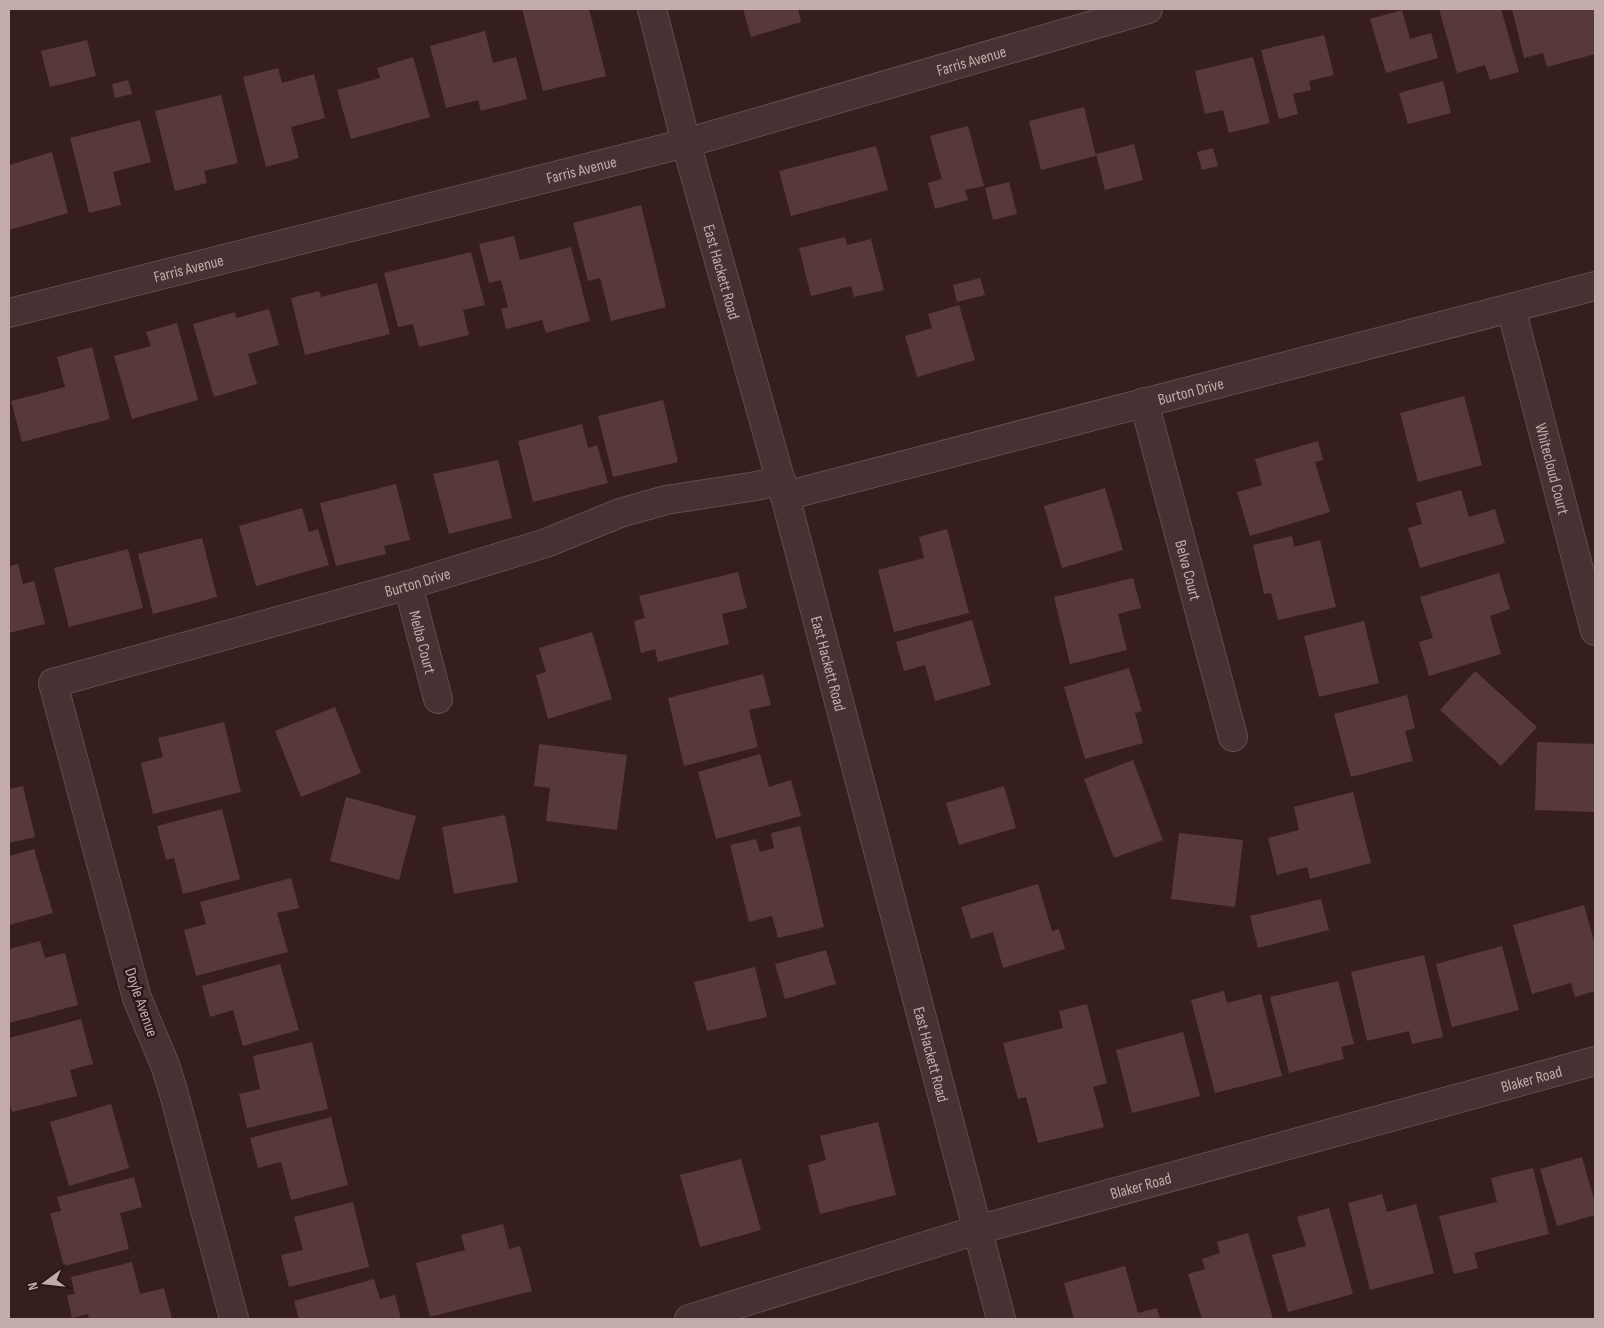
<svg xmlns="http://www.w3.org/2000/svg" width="1604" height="1328" font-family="'Sofia Sans Condensed',sans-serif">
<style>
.building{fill:#57393b}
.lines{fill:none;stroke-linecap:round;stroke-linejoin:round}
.minor-casing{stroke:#624c4d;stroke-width:30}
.minor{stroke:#473132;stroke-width:28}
.labels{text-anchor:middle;stroke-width:5;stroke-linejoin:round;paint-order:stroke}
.street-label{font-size:16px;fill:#c4abab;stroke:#2b1718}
</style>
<rect width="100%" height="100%" fill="#361e1f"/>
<g class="building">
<path d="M522,9h67l17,67 -63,15z"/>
<path d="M743,9h55l3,13 -50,15z"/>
<path d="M1439,9h62l18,63 -29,8 -5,-15 -28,8z"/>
<path d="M1512,9h83v45l-48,13 -4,-14 -19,5z"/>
<path d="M1402,10l8,29 21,-6 7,25 -52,15 -16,-54z"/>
<path d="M485,31l8,32 23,-6 11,42 -46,12 -3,-11 -32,8 -16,-62z"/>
<path d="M1324,35l10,40 -25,6 2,9 -18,4 5,20 -19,5 -18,-69z"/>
<path d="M87,40l9,36 -46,11 -9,-36z"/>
<path d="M413,57l17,60 -79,22 -14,-49 43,-12 -3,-10z"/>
<path d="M1253,57l17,66 -41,10 -6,-23 -18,4 -10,-43z"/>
<path d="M278,68l4,15 32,-9 11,44 -34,9 8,31 -33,9 -23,-90z"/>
<path d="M128,80l4,14 -17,4 -3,-14z"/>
<path d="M1443,81l8,32 -43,11 -9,-31z"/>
<path d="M221,95l17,68 -34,8 3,12 -32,8 -20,-80z"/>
<path d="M1084,107l12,49 -55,14 -12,-49z"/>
<path d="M140,120l11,42 -38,10 8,33 -32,8 -19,-75z"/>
<path d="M968,126l16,60 -19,4 3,10 -33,9 -7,-26 14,-4 -12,-43z"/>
<path d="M1134,144l9,36 -38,10 -9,-36z"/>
<path d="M876,146l12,44 -97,26 -12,-45z"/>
<path d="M1213,148l5,18 -16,4 -5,-18z"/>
<path d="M52,152l16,61 -59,17v-65z"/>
<path d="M1009,182l8,32 -24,6 -8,-32z"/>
<path d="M641,205l25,102 -55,14 -11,-43 -12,3 -15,-58z"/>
<path d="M514,236l6,24 51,-13 19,74 -44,12 -4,-13 -36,9 -5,-20 7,-2 -7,-27 -12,3 -10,-39z"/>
<path d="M845,237l2,8 24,-6 13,51 -30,7 -3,-11 -40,10 -12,-48z"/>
<path d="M471,252l14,53 -22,5 6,25 -50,12 -6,-23 -15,3 -14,-54z"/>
<path d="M980,278l5,17 -28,7 -4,-17z"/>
<path d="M377,283l13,51 -85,21 -14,-57 28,-7 2,6z"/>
<path d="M959,305l16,55 -58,17 -12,-41 27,-8 -4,-14z"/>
<path d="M269,309l10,36 -31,9 9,30 -43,13 -21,-73 42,-12 1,6z"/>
<path d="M177,323l21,77 -66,19 -18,-63 37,-10 -5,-14z"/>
<path d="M92,347l18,72 -88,23 -11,-41 54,-14 -8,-30z"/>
<path d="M1464,396l18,69 -64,17 -18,-69z"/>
<path d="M663,400l15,62 -65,15 -15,-61z"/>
<path d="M582,424l6,24 9,-3 11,38 -75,19 -15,-61z"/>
<path d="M1318,441l5,19 -8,2 15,50 -80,24 -13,-44 25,-7 -7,-26z"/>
<path d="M498,460l14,58 -63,16 -16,-60z"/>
<path d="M396,484l14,56 -26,6 2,8 -50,12 -16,-63z"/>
<path d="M1105,488l18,62 -61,18 -18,-62z"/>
<path d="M1461,490l8,27 26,-8 10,34 -85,25 -12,-40 14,-4 -6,-21z"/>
<path d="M302,508l7,24 9,-3 11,36 -73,21 -17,-60z"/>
<path d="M947,529l22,84 -75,19 -16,-62 46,-12 -5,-21z"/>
<path d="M1292,536l2,11 26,-7 16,67 -58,13 -7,-27 -7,1 -11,-49z"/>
<path d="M202,538l15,59 -64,17 -15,-60z"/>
<path d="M128,549l15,59 -74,19 -15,-59z"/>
<path d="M18,564l5,20 11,-3 11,43 -36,9v-67z"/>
<path d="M738,572l9,36 -25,6 7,30 -71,18 -3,-13 -14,4 -7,-32 11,-3 -6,-22z"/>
<path d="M1499,573l11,36 -20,7 11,38 -72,22 -10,-34 14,-4 -13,-41z"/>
<path d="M1133,578l8,30 -23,6 9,36 -57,14 -16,-67z"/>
<path d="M972,620l19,65 -56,16 -10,-36 -21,6 -8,-29z"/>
<path d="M1364,621l15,62 -60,14 -15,-61z"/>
<path d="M592,632l20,67 -64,20 -12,-44 10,-3 -7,-24z"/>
<path d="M1129,668l13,43 -7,2 8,30 -58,16 -21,-72z"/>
<path d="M1475,671l62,56 -36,39 -61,-56z"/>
<path d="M763,674l8,31 -22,5 9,37 -74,19 -16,-68z"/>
<path d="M1407,695l8,33 -10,3 8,30 -62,16 -17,-63z"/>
<path d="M335,707l26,66 -60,24 -26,-66z"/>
<path d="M224,722l17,70 -88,22 -12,-51 22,-6 -5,-19z"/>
<path d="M1537,742l58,2v68l-60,-2z"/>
<path d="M539,744l88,11 -10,75 -71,-9 4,-33 -16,-2z"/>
<path d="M760,754l9,33 22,-7 10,36 -85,23 -18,-67z"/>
<path d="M1133,760l30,80 -49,18 -30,-79z"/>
<path d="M23,786l12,51 -26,6v-54z"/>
<path d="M1004,786l12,42 -57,17 -13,-42z"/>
<path d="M1353,792l18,71 -61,16 -3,-12 -30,8 -9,-37 31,-8 -5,-23z"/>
<path d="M346,797l70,19 -17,64 -69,-19z"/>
<path d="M222,809l18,70 -57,15 -9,-36 -8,2 -9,-34z"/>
<path d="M505,815l13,67 -64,12 -12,-67z"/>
<path d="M800,826l24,101 -46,11 -6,-22 -23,6 -19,-77 26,-6 4,13 14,-4 -3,-15z"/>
<path d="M1179,833l64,7 -8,67 -64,-8z"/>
<path d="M34,849l19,64 -44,12v-69z"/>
<path d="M291,878l8,30 -22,5 11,39 -92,24 -12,-46 22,-6 -6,-22z"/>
<path d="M1038,884l14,47 7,-2 6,20 -62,19 -10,-36 -22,7 -10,-32z"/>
<path d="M1321,899l8,31 -71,18 -8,-32z"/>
<path d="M1584,905l11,40v46l-20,6 -4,-14 -39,11 -19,-69z"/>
<path d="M40,941l5,17 20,-5 13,52 -69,18v-74z"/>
<path d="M1502,946l17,64 -67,17 -16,-63z"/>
<path d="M826,950l10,34 -51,15 -10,-35z"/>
<path d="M1424,955l19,82 -31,7 -3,-13 -42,10 -16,-69z"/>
<path d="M280,964l19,66 -56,16 -10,-36 -23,7 -8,-31z"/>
<path d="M755,967l12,50 -60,14 -13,-49z"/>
<path d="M1338,981l16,63 -13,3 3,12 -55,14 -19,-76z"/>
<path d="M1224,991l3,12 34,-9 21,82 -67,17 -24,-93z"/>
<path d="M1087,1004l20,79 -14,4 11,40 -66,16 -12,-46 -8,2 -15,-56 60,-15 -4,-17z"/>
<path d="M81,1019l12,45 -23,6 7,26 -65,16 -3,-10v-64z"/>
<path d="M1183,1032l17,64 -68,17 -16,-63z"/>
<path d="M312,1042l16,67 -81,19 -8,-34 21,-5 -7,-33z"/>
<path d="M111,1104l18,64 -60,18 -19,-64z"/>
<path d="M331,1117l17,68 -57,15 -10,-38 -23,6 -8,-30z"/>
<path d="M878,1122l18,73 -76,19 -12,-49 18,-5 -6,-24z"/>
<path d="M1582,1157l13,46v12l-38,11 -17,-57z"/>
<path d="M741,1159l20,71 -61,17 -20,-72z"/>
<path d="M1533,1168l16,66 -75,19 4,15 -24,6 -15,-58 58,-14 -6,-24z"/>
<path d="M134,1177l8,30 -22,6 9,36 -65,17 -14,-53 11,-2 -4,-14z"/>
<path d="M1382,1194l5,18 29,-8 18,69 -64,17 -22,-87z"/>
<path d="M353,1202l16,65 -80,20 -8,-32 22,-5 -9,-33z"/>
<path d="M1329,1208l24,86 -65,18 -16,-57 34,-9 -9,-29z"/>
<path d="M503,1224l6,25 11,-3 12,45 -102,26 -14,-54 49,-13 -4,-15z"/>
<path d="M1248,1233l25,86h-71l-14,-45 17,-5 -3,-10 18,-6 -3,-11z"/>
<path d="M132,1262l8,32 24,-6 8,31h-83l-1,-5 -16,4 -5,-23 8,-1 -4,-17z"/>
<path d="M1125,1266l13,47 19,-5 3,11h-86l-10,-36z"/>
<path d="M374,1279l6,20 15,-4 6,24h-102l-5,-18z"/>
</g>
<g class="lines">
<defs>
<g id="minor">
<path id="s1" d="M652,9l34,134 99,353 216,823"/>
<path id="s2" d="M1511,308l84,323"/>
<path id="s3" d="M9,313l677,-170 462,-134"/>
<path id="s4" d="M1144,402l89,335"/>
<path id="s5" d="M785,496l810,-210"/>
<path id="s6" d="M408,585l30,114"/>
<path id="s7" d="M234,1319l-60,-225 -9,-29 -28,-67 -84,-315 355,-98 138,-42 74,-30 46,-13 90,-14 25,-6"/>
<path id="s8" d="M689,1319l288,-89 618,-169"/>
</g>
</defs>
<use href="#minor" class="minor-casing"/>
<use href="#minor" class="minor"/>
</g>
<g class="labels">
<g class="street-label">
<text dy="6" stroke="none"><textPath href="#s3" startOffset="995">Farris Avenue</textPath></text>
<text dy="6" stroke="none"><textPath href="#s3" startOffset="590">Farris Avenue</textPath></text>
<text dy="6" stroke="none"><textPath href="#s3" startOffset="185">Farris Avenue</textPath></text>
<text dy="6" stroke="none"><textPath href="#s1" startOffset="272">East Hackett Road</textPath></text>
<text dy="6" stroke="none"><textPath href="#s5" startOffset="419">Burton Drive</textPath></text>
<text dy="6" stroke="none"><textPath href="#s2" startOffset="166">Whitecloud Court</textPath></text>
<text dy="6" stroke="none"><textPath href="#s4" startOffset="174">Belva Court</textPath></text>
<text dy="6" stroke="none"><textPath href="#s7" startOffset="1040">Burton Drive</textPath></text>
<text dy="6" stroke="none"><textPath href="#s6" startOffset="59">Melba Court</textPath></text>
<text dy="6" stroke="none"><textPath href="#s1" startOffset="678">East Hackett Road</textPath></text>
<text transform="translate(142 1002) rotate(71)" y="6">Doyle Avenue</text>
<text dy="6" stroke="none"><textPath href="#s1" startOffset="1082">East Hackett Road</textPath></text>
<text dy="6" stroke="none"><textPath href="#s8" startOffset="876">Blaker Road</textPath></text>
<text dy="6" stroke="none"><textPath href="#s8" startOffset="471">Blaker Road</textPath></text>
</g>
</g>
<rect width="1604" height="1328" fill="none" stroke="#c4abab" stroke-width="20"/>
<g transform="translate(45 1283) rotate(255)" stroke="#2b1718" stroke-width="4" paint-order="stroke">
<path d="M0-4L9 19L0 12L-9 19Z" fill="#c4abab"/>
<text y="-8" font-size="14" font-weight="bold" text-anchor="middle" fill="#c4abab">N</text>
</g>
</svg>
